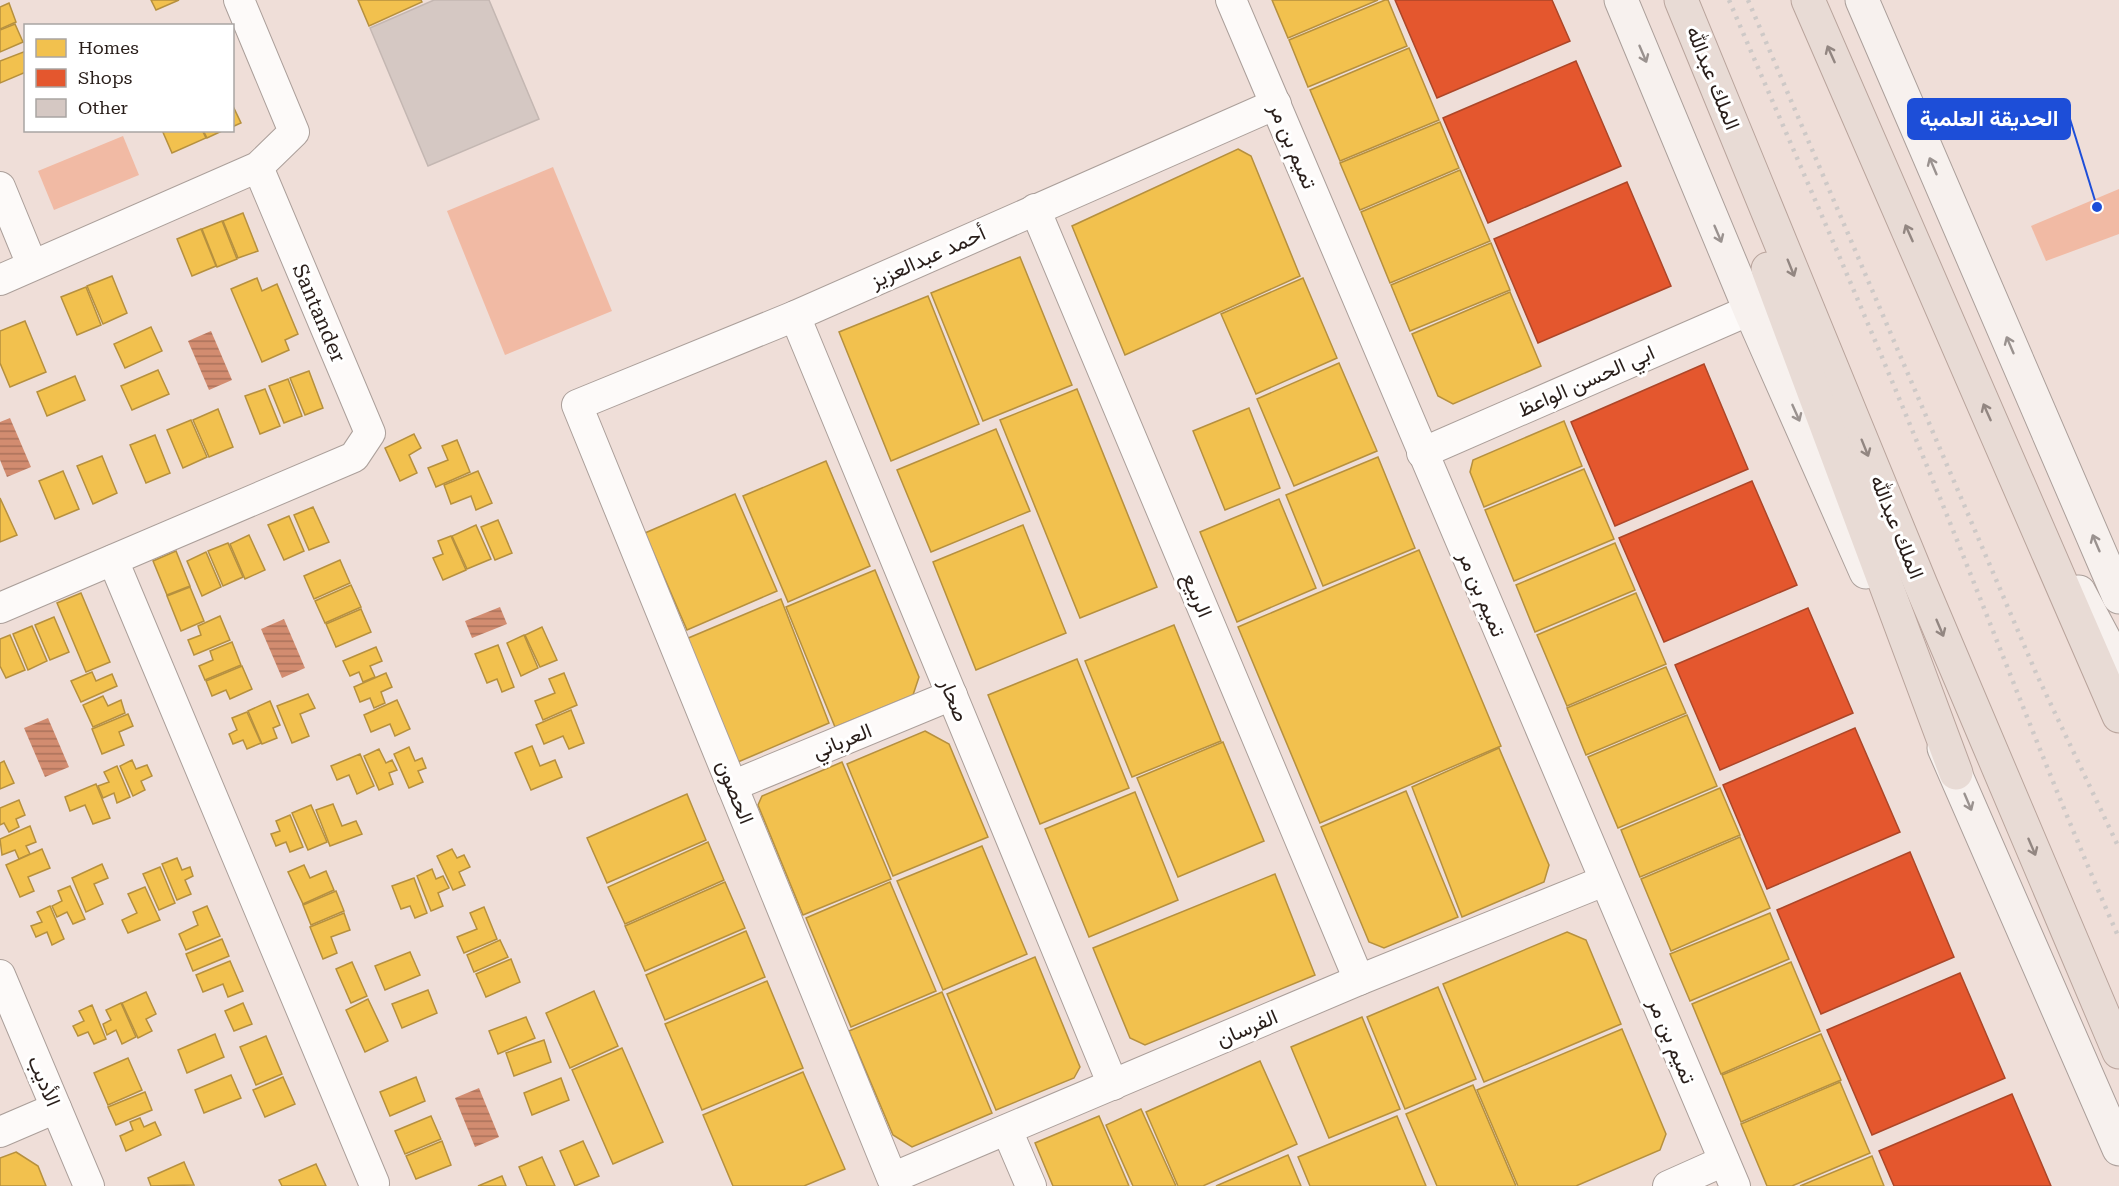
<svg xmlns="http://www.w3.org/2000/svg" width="2119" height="1186" font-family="'Roboto Serif',Vazirmatn,serif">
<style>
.green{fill:#f1baa4}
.water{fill:url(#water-rules)}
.homes{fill:#f2c14e;stroke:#b6903e;stroke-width:1.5}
.shops{fill:#e4572e;stroke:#ac4628;stroke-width:1.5}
.building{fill:#d5c8c3;stroke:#c4b7b2;stroke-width:1.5}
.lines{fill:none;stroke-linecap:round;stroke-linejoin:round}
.street-casing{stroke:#ab9f9a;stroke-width:32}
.secondary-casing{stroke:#ab9f9a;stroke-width:35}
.highway-casing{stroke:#b9a49c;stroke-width:35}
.street{stroke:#fdfaf9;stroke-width:30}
.secondary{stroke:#f7f1ee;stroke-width:33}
.highway{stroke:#e8dbd5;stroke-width:33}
.rail{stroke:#cec9c7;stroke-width:4.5;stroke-dasharray:3 6;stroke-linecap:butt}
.oneway{stroke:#9a928f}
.oneway2{stroke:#928681}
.labels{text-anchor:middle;stroke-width:6;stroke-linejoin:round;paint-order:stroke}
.street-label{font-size:21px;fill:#291e1a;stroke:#fff}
.leader{fill:none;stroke:#1d4ed8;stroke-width:2}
.callout-dot{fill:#1d4ed8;stroke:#fff;stroke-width:2}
.callout{fill:#1d4ed8;stroke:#1d4ed8;stroke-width:2}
.callout-label{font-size:22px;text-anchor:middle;font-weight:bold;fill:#fff}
</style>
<defs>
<pattern id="water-rules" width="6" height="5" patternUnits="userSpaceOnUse" patternTransform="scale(1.5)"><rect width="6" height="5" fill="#d28c70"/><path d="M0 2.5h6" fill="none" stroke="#aa725b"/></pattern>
</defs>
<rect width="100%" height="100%" fill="#efded8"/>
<g class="green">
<path d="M123,136l16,39 -85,35 -16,-39z"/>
<path d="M553,167l59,144 -107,44 -58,-144z"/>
<path d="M2119,189v45l-73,27 -15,-35z"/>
</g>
<g class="water">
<path d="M211,331l21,49 -23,10 -21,-49z"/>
<path d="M10,418l21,49 -24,10 -7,-17v-38z"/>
<path d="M500,607l7,17 -35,14 -7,-17z"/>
<path d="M284,619l21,49 -23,10 -21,-49z"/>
<path d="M48,718l21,49 -24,10 -21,-49z"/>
<path d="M479,1088l20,49 -24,10 -20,-49z"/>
</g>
<g class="homes">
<path d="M151,0h28l-23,10z"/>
<path d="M358,0h63l1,2 -53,24z"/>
<path d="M1272,0h106l-90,38z"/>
<path d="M1385,0h3l19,46 -99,41 -19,-47z"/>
<path d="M9,3l7,19 -16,7v-22z"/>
<path d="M15,24l8,18 -23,10v-22z"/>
<path d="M1409,48l30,72 -99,41 -30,-71z"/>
<path d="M26,51v21l-26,11v-22z"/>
<path d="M232,104l9,19 -9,4z"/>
<path d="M1440,122l19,46 -99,42 -20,-47z"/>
<path d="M162,130h40l4,8 -34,15z"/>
<path d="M203,130h21l-17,8z"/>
<path d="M1238,149l13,7 49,120 -175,79 -53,-129z"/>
<path d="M1460,170l30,71 -100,42 -29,-71z"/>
<path d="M243,213l15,38 -20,7 -15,-37z"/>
<path d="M222,221l15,38 -20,8 -15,-38z"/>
<path d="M201,229l15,37 -24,10 -15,-37z"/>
<path d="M1491,243l19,47 -100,41 -19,-46z"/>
<path d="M1020,257l52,128 -89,36 -52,-128z"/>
<path d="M112,276l15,37 -24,11 -16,-38z"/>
<path d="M257,278l5,13 15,-7 21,50 -13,6 4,10 -27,12 -31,-73z"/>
<path d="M1303,278l34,80 -81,36 -35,-80z"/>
<path d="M86,287l15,38 -24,10 -16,-38z"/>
<path d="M1510,292l31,74 -88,38 -15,-8 -26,-62z"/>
<path d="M928,296l51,128 -88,37 -52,-129z"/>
<path d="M25,321l21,51 -36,15 -10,-24v-32z"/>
<path d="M151,327l11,24 -37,17 -11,-24z"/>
<path d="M1339,363l38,88 -83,35 -37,-87z"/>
<path d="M158,370l11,24 -37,16 -11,-24z"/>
<path d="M309,371l14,37 -18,7 -15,-37z"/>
<path d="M75,376l10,24 -38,16 -10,-24z"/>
<path d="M288,379l14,37 -18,7 -15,-37z"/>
<path d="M265,389l15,37 -20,8 -15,-38z"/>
<path d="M1077,389l80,198 -77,31 -80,-198z"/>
<path d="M1249,408l31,80 -55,22 -32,-79z"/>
<path d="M218,409l15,38 -24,10 -16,-37z"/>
<path d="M191,420l16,37 -24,11 -16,-38z"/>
<path d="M1564,421l18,45 -98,41 -14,-35 3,-12z"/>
<path d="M996,429l34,82 -99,41 -34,-82z"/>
<path d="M414,434l7,14 -12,7 8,18 -17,8 -15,-33z"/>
<path d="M155,435l15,38 -24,10 -16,-38z"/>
<path d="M457,440l13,32 -34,15 -8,-19 20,-8 -6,-14z"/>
<path d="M102,456l15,37 -24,11 -16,-38z"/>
<path d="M1378,457l37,91 -92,38 -37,-91z"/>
<path d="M826,461l44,105 -82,36 -45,-106z"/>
<path d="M1584,469l30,70 -100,42 -29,-71z"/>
<path d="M63,471l16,38 -24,10 -16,-38z"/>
<path d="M478,471l14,32 -16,7 -5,-14 -20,8 -7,-19z"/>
<path d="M735,494l42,97 -90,39 -42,-97z"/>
<path d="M0,498l17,37 -17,7z"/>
<path d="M1279,499l37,89 -79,34 -37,-90z"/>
<path d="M313,507l16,35 -20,8 -15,-35z"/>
<path d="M289,516l15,35 -20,9 -16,-35z"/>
<path d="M498,520l14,33 -17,7 -14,-33z"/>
<path d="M476,525l15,34 -24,10 -15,-33z"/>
<path d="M1023,525l43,108 -90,37 -43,-108z"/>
<path d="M249,535l16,35 -20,9 -15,-35z"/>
<path d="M451,536l15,34 -23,10 -10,-22 10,-4 -5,-13z"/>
<path d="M228,543l15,34 -20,9 -15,-35z"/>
<path d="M1615,543l20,47 -100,42 -19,-47z"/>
<path d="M1419,550l82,196 -181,77 -82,-196z"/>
<path d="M176,551l14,35 -23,9 -14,-34z"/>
<path d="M206,552l15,35 -19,9 -15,-35z"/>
<path d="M340,560l10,23 -36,16 -10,-23z"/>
<path d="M875,570l44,107 -6,18 -78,32 -49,-120z"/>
<path d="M351,585l10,22 -36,16 -10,-22z"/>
<path d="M190,587l14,34 -23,10 -14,-35z"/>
<path d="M81,593l29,69 -24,10 -29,-69z"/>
<path d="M1636,593l30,71 -99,42 -30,-71z"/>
<path d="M781,599l48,124 -91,39 -52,-123z"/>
<path d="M361,609l10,23 -35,15 -10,-23z"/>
<path d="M220,616l10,24 -36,15 -6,-15 13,-5 -3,-9z"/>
<path d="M54,617l15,35 -19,8 -15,-35z"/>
<path d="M1174,625l47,116 -89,36 -47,-116z"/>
<path d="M32,626l15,35 -19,9 -15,-36z"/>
<path d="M542,627l15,33 -17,7 -15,-32z"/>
<path d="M10,635l15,35 -19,8 -6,-12v-27z"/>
<path d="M524,635l14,33 -17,8 -14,-33z"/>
<path d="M232,642l9,23 -36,15 -6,-14 14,-6 -3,-9z"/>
<path d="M498,645l16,42 -12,5 -5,-13 -10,4 -12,-29z"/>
<path d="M376,647l6,14 -12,5 5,11 -12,5 -4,-10 -9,4 -7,-15z"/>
<path d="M1077,659l52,129 -89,36 -52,-129z"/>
<path d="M242,666l10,23 -22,10 -4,-9 -14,6 -6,-15z"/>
<path d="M1666,667l20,46 -100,42 -19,-47z"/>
<path d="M92,672l4,9 16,-7 5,12 -36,16 -10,-21z"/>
<path d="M386,673l6,14 -11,5 4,11 -11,5 -4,-10 -10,4 -6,-15z"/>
<path d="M564,673l13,32 -34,15 -8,-19 20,-8 -6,-14z"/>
<path d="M308,694l7,14 -15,6 9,22 -17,7 -15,-37z"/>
<path d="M103,696l5,10 13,-6 4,13 -32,14 -10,-22z"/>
<path d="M397,700l13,29 -15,7 -5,-12 -19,8 -7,-17z"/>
<path d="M270,701l10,24 -7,3 4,10 -15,6 -14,-33z"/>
<path d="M571,710l13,33 -15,6 -6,-13 -19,8 -8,-19z"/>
<path d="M247,712l14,31 -14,6 -4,-9 -10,4 -4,-10 8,-4 -5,-12z"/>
<path d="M128,714l5,12 -14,6 5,13 -22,9 -10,-25z"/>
<path d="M1687,715l30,71 -99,42 -30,-71z"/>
<path d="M925,731l24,13 39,93 -95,39 -46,-112z"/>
<path d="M1223,742l41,99 -86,36 -41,-99z"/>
<path d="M532,746l8,20 15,-6 7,17 -31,13 -16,-37z"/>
<path d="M409,747l6,14 7,-3 4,10 -8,3 5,11 -14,6 -15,-34z"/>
<path d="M1499,748l50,117 -5,17 -82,35 -50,-130z"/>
<path d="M379,749l7,14 6,-3 5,10 -8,3 4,11 -14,6 -15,-34z"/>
<path d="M360,754l14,32 -17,8 -8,-19 -12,5 -6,-14z"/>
<path d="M132,760l4,9 11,-4 5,11 -11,5 4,9 -12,6 -13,-30z"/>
<path d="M4,761l10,22 -14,6v-26z"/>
<path d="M842,762l49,117 -88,36 -45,-110 4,-9z"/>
<path d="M117,766l13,31 -13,6 -3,-10 -11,5 -5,-12 11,-4 -5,-10z"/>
<path d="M96,784l14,34 -17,6 -8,-19 -15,6 -5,-14z"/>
<path d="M1720,788l20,47 -100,42 -19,-47z"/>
<path d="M1406,791l52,126 -74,31 -15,-6 -48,-115z"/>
<path d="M1135,792l43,108 -89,37 -44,-108z"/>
<path d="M687,794l19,46 -99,43 -20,-45z"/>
<path d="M19,800l6,15 -9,4 3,8 -10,5 -5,-9 -4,2v-17z"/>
<path d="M333,804l9,22 14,-5 6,13 -32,12 -14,-36z"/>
<path d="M311,805l16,37 -19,8 -16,-37z"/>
<path d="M290,815l13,32 -13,5 -4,-10 -10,4 -5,-12 9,-3 -4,-10z"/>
<path d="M30,826l6,16 -10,4 4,8 -11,5 -4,-9 -13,5 -2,-16z"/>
<path d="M1740,837l30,71 -99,43 -30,-72z"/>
<path d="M708,842l16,38 -99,44 -17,-37z"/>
<path d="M982,846l45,108 -84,36 -46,-109z"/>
<path d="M42,849l8,19 -22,9 6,14 -14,6 -14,-32z"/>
<path d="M452,849l5,9 7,-3 6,12 -11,5 6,13 -12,5 -16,-34z"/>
<path d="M177,858l5,12 8,-3 3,9 -8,4 6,14 -14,6 -15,-36z"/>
<path d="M102,864l6,14 -14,6 9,20 -17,8 -14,-34z"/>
<path d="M304,865l6,13 16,-7 8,19 -31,14 -15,-32z"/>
<path d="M160,867l15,36 -16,7 -16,-36z"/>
<path d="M432,869l4,10 7,-3 6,12 -11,5 5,13 -12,5 -14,-35z"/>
<path d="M1275,874l40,101 -170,70 -15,-7 -37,-90z"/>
<path d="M414,878l13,35 -12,5 -5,-12 -9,3 -9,-23z"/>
<path d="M725,882l20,46 -100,43 -20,-45z"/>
<path d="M890,882l46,109 -85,36 -45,-109z"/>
<path d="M70,886l15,33 -12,5 -6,-12 -10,5 -5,-11 10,-5 -4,-10z"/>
<path d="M145,887l15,33 -32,13 -6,-13 15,-7 -9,-19z"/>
<path d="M336,891l8,20 -33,14 -8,-20z"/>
<path d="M50,906l14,33 -12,6 -5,-13 -11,5 -5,-11 11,-4 -5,-10z"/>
<path d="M207,906l13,30 -34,14 -7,-16 19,-9 -5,-13z"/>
<path d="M484,907l13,32 -33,14 -7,-16 20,-8 -7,-16z"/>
<path d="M344,913l6,17 -19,7 6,16 -14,6 -13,-32z"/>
<path d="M1770,913l19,46 -99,42 -20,-47z"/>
<path d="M746,931l19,46 -100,43 -19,-45z"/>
<path d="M1567,932l19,8 35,84 -137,58 -41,-98z"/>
<path d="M222,939l7,17 -36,15 -7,-17z"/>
<path d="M500,940l8,17 -34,15 -7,-17z"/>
<path d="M410,952l10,23 -35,15 -10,-24z"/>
<path d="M1035,957l45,110 -6,11 -78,32 -49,-116z"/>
<path d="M511,959l9,23 -34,15 -10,-23z"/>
<path d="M230,961l13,30 -15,6 -5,-13 -20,8 -7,-17z"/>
<path d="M352,962l15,34 -16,7 -15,-34z"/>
<path d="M1791,962l29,69 -99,43 -29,-70z"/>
<path d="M767,981l36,87 -101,42 -37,-86z"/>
<path d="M1438,987l38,92 -71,30 -38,-92z"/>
<path d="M428,990l9,23 -35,15 -10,-24z"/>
<path d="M594,991l24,55 -48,22 -24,-55z"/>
<path d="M146,992l10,22 -10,5 6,12 -14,7 -16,-35z"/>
<path d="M942,992l50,121 -80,34 -19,-12 -44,-104z"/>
<path d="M368,999l20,42 -23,11 -19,-42z"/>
<path d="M121,1003l15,34 -14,7 -6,-14 -9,5 -4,-11 8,-4 -5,-10z"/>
<path d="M243,1003l9,21 -18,7 -9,-20z"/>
<path d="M92,1005l14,34 -12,5 -6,-12 -10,4 -5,-10 11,-5 -5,-10z"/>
<path d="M526,1017l9,21 -37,16 -9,-23z"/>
<path d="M1362,1017l38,92 -71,29 -38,-91z"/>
<path d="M1622,1029l44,105 -6,16 -84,36h-58l-41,-96z"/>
<path d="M215,1034l9,23 -37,16 -9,-23z"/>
<path d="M1821,1034l20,46 -100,42 -19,-47z"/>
<path d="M266,1036l16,38 -26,11 -16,-38z"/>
<path d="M544,1040l7,22 -37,14 -8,-23z"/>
<path d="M622,1048l41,94 -50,22 -41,-94z"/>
<path d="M128,1058l14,32 -34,15 -14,-32z"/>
<path d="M1260,1061l37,83 -94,42h-25l-32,-74z"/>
<path d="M803,1072l42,97 -41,17h-71l-30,-71z"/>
<path d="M231,1075l10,23 -37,15 -9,-23z"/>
<path d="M283,1077l12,27 -30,13 -12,-27z"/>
<path d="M416,1077l9,24 -35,15 -10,-24z"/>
<path d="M561,1078l8,22 -37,15 -8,-22z"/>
<path d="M1840,1082l30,71 -78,33h-25l-26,-62z"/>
<path d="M1473,1085l43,101h-79l-31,-72z"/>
<path d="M145,1092l7,18 -36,15 -8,-18z"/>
<path d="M1141,1109l35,77h-43l-27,-61z"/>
<path d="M431,1116l10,23 -36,15 -10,-23z"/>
<path d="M1099,1116l30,70h-76l-18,-43z"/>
<path d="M1397,1116l29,70h-116l-12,-29z"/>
<path d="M140,1118l4,9 11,-5 6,13 -35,16 -6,-15 13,-6 -3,-8z"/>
<path d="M442,1141l9,24 -35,14 -10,-23z"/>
<path d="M583,1141l16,35 -24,10 -15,-35z"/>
<path d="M16,1152l22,14 8,20h-46v-28z"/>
<path d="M1288,1155l13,31h-85z"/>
<path d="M1872,1156l12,30h-84z"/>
<path d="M542,1157l13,29h-28l-8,-19z"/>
<path d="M184,1162l10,23 -43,1 -3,-8z"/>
<path d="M316,1164l10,22h-44l-3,-6z"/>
<path d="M502,1176l4,10h-28z"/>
</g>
<g class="shops">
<path d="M1395,0h157l18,41 -133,57z"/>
<path d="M1576,61l45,105 -133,57 -45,-105z"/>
<path d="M1627,182l44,104 -133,57 -44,-104z"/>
<path d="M1704,364l44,105 -133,57 -44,-104z"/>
<path d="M1752,481l45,104 -133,57 -45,-104z"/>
<path d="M1808,608l45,105 -133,57 -45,-105z"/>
<path d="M1855,728l45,104 -133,57 -44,-104z"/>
<path d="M1910,852l44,105 -133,57 -44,-104z"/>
<path d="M1960,973l45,105 -133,57 -45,-105z"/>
<path d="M2012,1094l39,92h-157l-15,-35z"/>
</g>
<path class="building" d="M434,0h55l50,119 -111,47 -58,-138z"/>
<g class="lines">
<defs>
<g id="street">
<path d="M1231,0l504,1186"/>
<path d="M1276,104l-481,212 -218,89 315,773 467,-198 245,-99"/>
<path d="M0,187l32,78"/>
<path d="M1035,209l324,771"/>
<path d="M0,280l258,-113 36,-35 -55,-132"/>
<path d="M795,316l318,769"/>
<path d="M1422,453l328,-143"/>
<path d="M113,560l261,623"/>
<path d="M0,608l354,-151 16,-24 -112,-266"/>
<path d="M732,786l220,-91"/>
<path d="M0,975l89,211"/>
<path d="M1007,1130l24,56"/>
<path d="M0,1132l56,-24"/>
<path d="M1668,1186l56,-25"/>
</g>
<g id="secondary">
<path d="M1621,0l129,310 116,262"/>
<path d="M1862,0l257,597"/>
<path d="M2079,592l40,75"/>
<path d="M1944,748l175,401"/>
</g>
<g id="highway">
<path d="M1681,0l240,585 198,467"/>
<path d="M1808,0l311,716"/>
<path d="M1768,269l188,504"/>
</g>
</defs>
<use href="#street" class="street-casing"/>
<use href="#secondary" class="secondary-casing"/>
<use href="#highway" class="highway-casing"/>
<use href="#street" class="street"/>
<use href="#secondary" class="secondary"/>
<use href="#highway" class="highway"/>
<g class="rail">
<path d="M1729,0c62,145 126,290 186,437 69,166 131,336 204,501"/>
<path d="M1748,0l288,673 83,175"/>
</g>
</g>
<defs><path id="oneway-shaft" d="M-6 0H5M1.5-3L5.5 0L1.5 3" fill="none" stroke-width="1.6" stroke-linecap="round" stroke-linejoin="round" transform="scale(1.5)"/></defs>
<g class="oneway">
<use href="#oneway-shaft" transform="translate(1643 54) rotate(67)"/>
<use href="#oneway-shaft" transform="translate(1933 166) rotate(-113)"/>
<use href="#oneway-shaft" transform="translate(1718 234) rotate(67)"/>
<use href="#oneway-shaft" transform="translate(2010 345) rotate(-113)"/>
<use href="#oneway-shaft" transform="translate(1796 413) rotate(66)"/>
<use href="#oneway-shaft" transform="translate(2096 543) rotate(-113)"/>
<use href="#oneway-shaft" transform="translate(1968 802) rotate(67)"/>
</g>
<g class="oneway2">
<use href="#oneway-shaft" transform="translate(1831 54) rotate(-114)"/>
<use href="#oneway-shaft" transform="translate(1909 233) rotate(-114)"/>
<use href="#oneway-shaft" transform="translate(1791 268) rotate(68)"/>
<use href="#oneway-shaft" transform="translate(1987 412) rotate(-114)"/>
<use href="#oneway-shaft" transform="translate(1865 448) rotate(68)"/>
<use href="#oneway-shaft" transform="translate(1940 628) rotate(67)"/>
<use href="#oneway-shaft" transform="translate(2032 847) rotate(67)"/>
</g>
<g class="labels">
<g class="street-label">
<text transform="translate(1713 78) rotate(68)" y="7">الملك عبدالله</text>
<text transform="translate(1293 146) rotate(67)" y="7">تميم بن مر</text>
<text transform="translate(928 257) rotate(-24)" y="7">أحمد عبدالعزيز</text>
<text transform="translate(319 313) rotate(67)" y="7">Santander</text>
<text transform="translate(1586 381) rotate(-24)" y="7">ابي الحسن الواعظ</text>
<text transform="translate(1897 527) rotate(68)" y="7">الملك عبدالله</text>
<text transform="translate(1482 594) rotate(67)" y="7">تميم بن مر</text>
<text transform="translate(1197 595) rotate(67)" y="7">الربيع</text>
<text transform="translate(954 700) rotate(68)" y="7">صحار</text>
<text transform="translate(842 741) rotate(-22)" y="7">العرباني</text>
<text transform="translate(735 792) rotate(68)" y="7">الحصون</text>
<text transform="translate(1247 1028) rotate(-23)" y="7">الفرسان</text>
<text transform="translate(1672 1041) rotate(67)" y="7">تميم بن مر</text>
<text transform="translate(44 1081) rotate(67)" y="7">الأديب</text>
</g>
</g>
<path class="leader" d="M2097 207L2070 119"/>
<circle class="callout-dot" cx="2097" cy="207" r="6"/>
<rect class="callout" x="1908" y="99" width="162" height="40" rx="6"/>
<g class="callout-label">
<text x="1989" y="126">الحديقة العلمية</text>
</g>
<rect x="24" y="24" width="210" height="108" fill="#ffffff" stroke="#a9a5a3" stroke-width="1.5"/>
<rect x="36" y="39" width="30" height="18" fill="#f2c14e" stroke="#a9a5a3" stroke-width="1.5"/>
<text x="78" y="54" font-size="18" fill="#291e1a">Homes</text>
<rect x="36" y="69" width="30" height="18" fill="#e4572e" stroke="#a9a5a3" stroke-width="1.5"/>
<text x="78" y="84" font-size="18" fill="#291e1a">Shops</text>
<rect x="36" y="99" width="30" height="18" fill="#d5c8c3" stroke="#a9a5a3" stroke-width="1.5"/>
<text x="78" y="114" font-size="18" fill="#291e1a">Other</text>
</svg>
